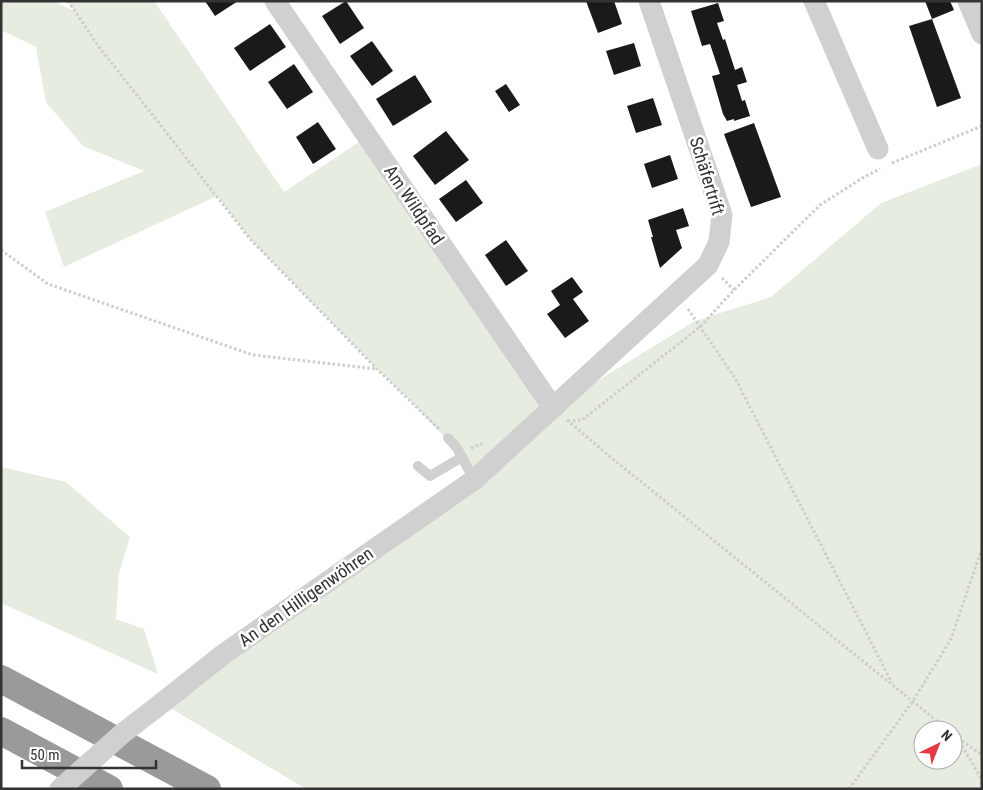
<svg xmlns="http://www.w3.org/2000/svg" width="983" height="790" font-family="'Roboto Condensed',sans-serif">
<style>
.green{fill:#e6ecdf;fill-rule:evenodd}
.building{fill:#1a1a1a}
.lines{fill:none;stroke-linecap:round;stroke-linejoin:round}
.path{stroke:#cdcdcd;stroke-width:3;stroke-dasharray:2.5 2.5;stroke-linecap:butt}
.lane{stroke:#d0d0d0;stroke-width:10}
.street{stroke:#d0d0d0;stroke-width:21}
.highway{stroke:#9a9a9a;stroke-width:28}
.street-bridge{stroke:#d0d0d0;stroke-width:21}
.labels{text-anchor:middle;stroke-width:5;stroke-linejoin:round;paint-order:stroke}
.street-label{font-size:18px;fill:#333;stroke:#fff}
</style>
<rect width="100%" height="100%" fill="#fff"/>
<g class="green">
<path d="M1,1h52l21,10 -6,-10h86l130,191 84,-56 185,272 142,-87 76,-24 110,-94 101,-39v625h-676l-144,-86 312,-223 -26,-39 -42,-45 -29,-27 -126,-129 -34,-44 -153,71 -19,-55 99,-41 -61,-25 -37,-44 -10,-55 -35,-17zM923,730h30v30h-30z"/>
<path d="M1,467l65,15 64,55 -11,36 -3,46 28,10 14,45 -157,-71z"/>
</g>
<g class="building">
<path d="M205,1h33l-23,15z"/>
<path d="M346,1l18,27 -24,16 -18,-28z"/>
<path d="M586,1h28l8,23 -24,9z"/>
<path d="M925,1h25l4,9 -22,9z"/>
<path d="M718,3l6,18 -7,2 6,17 2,-1 10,31 7,-3 5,15 -10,3 5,16 3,-1 5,16 -16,5v-2l-7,2 -4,-7 -11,-38 8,-2 -10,-30 -8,2 -11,-35z"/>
<path d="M932,19l29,79 -24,9 -28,-81z"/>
<path d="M270,24l16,23 -36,24 -16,-23z"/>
<path d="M372,41l21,30 -21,15 -22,-30z"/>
<path d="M634,43l7,23 -27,9 -8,-24z"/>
<path d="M294,64l19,28 -26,17 -19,-27z"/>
<path d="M415,75l17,27 -39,24 -17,-27z"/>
<path d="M506,84l14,21 -11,7 -14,-21z"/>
<path d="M653,98l9,27 -26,8 -9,-27z"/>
<path d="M318,122l18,27 -23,15 -17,-27z"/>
<path d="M754,123l27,74 -30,10 -27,-73z"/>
<path d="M446,131l23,29 -34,25 -22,-29z"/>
<path d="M670,155l8,24 -26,9 -8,-24z"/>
<path d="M466,180l17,23 -27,19 -17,-23z"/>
<path d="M683,208l6,18 -13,4 6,18 -22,20 -9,-31h2l-5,-17z"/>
<path d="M506,240l22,31 -22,15 -21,-31z"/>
<path d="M572,277l11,15 -10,7 16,22 -24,17 -18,-24 13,-9 -9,-14z"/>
</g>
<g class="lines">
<g class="path">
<path d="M68,1l31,46 152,193 126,129 63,61"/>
<path d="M892,163l90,-37"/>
<path d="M1,250l47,34 205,71 124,14"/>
<path d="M722,278l12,12"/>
<path d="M688,309l47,69 157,305"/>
<path d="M567,420l46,39 335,271"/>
<path d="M568,421l14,-1 118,-93 34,-37 86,-85 44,-28 16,-8"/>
<path d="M471,448l13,-5"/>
<path d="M953,734l4,3 25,43"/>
<path d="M958,738l24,17"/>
<path d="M849,789l64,-88 38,-62 31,-91"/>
</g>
<g class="lane">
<path d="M448,438l9,10 17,32"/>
<path d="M418,466l12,10 32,-19"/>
</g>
<g class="street">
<path d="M275,1l278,407"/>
<path d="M814,1l64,148"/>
<path d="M968,1l14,33"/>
<path d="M162,703l63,-50 249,-173 234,-215 11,-23 3,-27 -73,-214"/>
</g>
<g class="highway">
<path d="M1,679l206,110"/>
<path d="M1,731l108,58"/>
</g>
<path class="street-bridge" d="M60,789l63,-56 39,-30"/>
</g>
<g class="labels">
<g class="street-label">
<text transform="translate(707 176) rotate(73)" y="6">Schäfertrift</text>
<text transform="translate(414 205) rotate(56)" y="6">Am Wildpfad</text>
<text transform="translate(306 597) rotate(-35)" y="6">An den Hilligenwöhren</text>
</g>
</g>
<rect width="983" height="790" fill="none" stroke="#333333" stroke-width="5"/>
<g transform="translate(938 745) rotate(43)"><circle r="24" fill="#ffffff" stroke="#adadad"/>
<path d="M0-4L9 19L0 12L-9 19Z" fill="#e63946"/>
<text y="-8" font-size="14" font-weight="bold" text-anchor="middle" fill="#333333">N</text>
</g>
<path d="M22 760v8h134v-8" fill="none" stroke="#333333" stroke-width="2.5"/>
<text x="30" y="760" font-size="15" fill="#333333" stroke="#ffffff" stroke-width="4" paint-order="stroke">50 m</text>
</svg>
